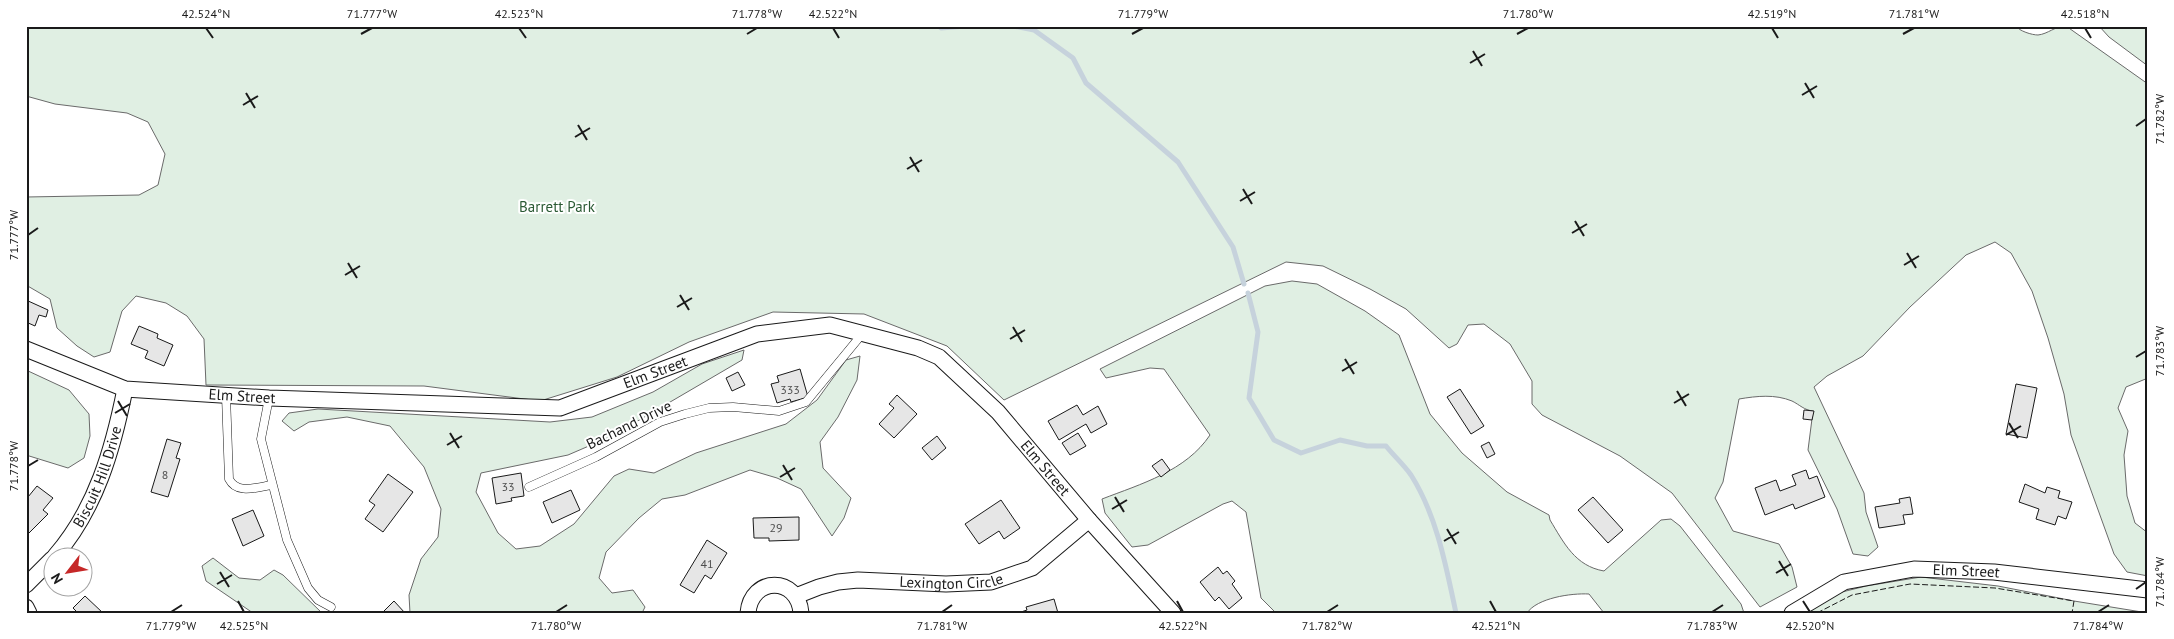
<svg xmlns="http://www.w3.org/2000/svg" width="2174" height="639" font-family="'PT Sans',sans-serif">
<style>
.green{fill:#e0efe3;stroke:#6a6a6a}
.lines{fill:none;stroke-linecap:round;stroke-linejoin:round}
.stream{stroke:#c6d2dc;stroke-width:5}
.building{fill:#e6e6e6;stroke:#1a1a1a}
.service-casing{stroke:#1a1a1a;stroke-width:9}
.minor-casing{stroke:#1a1a1a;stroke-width:17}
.service{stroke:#fff;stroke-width:8}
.minor{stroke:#fff;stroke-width:15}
.fence{stroke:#1a1a1a;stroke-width:1;stroke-dasharray:6 2.5;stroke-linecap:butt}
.ticks{fill:none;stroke:#1a1a1a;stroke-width:2}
.labels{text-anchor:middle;stroke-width:4;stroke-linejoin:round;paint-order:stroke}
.number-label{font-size:12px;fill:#4d4d4d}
.park-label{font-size:15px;fill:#2b5a34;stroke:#fff}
.street-label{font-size:15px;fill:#1a1a1a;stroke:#fff}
.neatline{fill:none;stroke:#1a1a1a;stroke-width:2}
.ticks-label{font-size:12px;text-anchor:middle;fill:#1a1a1a}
</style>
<rect width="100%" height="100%" fill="#fff"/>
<g class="green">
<path d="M26,26h1990c3,5 16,9 22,9 10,-1 17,-9 28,-9l82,58v294l-22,9 -8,21 10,23 -4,24 3,41 8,27 13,10v43l-21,-4 -13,-18 -43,-119 -7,-41 -16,-56 -16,-47 -21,-38 -16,-11 -29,13 -56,52 -47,49 -36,20 -13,11 50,106 2,19 12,35 -10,9 -15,-2 -16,-45 -29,-59 5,-39c-9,-1 -13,-6 -21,-10 -17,-7 -35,-5 -53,-2l-16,83 -8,16 18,33 46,13 13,23 5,20 -37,20 -88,-114 -52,-37 -78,-41 -10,-11v-23l-22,-37 -26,-20 -16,1 -11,19 -8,4 -43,-39 -36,-20 -47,-23 -37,-4 -282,138 -57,-54 -83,-32 -91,-2 -84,30 -72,35 -77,24 -116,-15 -218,-1 -2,-46 -17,-23 -21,-13 -30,-7 -14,15 -12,41 -16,5 -17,-11 -20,-18 -7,-29 -24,-14v-88l113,-2 19,-10 7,-31 -17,-32 -21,-9 -72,-9 -29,-8z"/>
<path d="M2099,26h49v40l-39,-29z"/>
<path d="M1292,281l25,3 48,27 34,24 31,79 32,39 45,39 42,23 1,5c14,23 25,46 54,51l57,-51 10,-1 9,7 61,78 3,9h-140l-15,-19c-18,-1 -52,4 -62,19h-251l-15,-15 -15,-86 -14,-11 -9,3 -75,41 -16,2 -27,-34 -3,-14c39,-15 84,-28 108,-64l-46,-66 -14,-1 -44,10 -6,-9 165,-83z"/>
<path d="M744,350l-2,10 -130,76 -44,19 -87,18 -5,19 22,41 18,16 24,-3 34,-22 40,-48 15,-7 25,4 42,-20 90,-29 31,-24 29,-40 14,-4 -3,24 -19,37 -18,25 3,26 28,30 -7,20 -12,18 -31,-47 -24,-11 -27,-8 -65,25 -23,4 -23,19 -33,34 -7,26 13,15 21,-3 12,17 -3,6h-232l-1,-18 12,-36 17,-22 3,-28 -17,-42 -34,-41 -43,-9 -38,5 -15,9 -12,-10 7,-8 29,-4 232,13 42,-5 61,-25 49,-28z"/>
<path d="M26,370l43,20 20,24 1,22 -6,22 -16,10 -42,-13z"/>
<path d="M213,558l26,20 21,2 14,-10 9,5 39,38h-69l-47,-32 -4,-15z"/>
<path d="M1921,577l77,9 76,15 74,12h-346l36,-20 28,-7z"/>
</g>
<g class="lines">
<g class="stream">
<path d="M939,26l2,2 25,-2"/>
<path d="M1013,26l21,4 39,28 13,25 92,79 55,85 11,37"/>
<path d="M1248,293l10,39 -9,66 25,42 27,13 39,-13 27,6h19c8,10 18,19 25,29 26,41 35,91 45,138"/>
</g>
</g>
<g class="building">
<path d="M26,300l22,10 -2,7 -7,-2 -4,11 -9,-4z"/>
<path d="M139,326l19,8 -1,4 16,7 -9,21 -19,-8 3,-7 -17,-7z"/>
<path d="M800,369l8,28 -17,5 -1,-3 -13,4 -6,-19 8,-2 -2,-6z"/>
<path d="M738,372l7,13 -13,6 -6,-13z"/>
<path d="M2016,384l21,4 -10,50 -21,-4z"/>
<path d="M1460,389l24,37 -13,8 -24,-37z"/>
<path d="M897,395l20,19 -23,24 -15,-14 15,-16 -5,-4z"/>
<path d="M1077,405l6,10 15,-9 9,18 -16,9 -5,-9 -27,16 -11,-19z"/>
<path d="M1804,410l10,1 -2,9 -9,-1z"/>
<path d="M1078,433l8,13 -16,9 -8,-12z"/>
<path d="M937,436l9,12 -14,12 -10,-12z"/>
<path d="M167,439l14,4 -5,15 4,1 -12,38 -17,-5z"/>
<path d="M1489,442l6,12 -8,4 -6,-12z"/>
<path d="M1162,459l8,11 -9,7 -9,-11z"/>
<path d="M1806,470l3,9 8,-3 8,21 -30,12 -2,-5 -28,11 -10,-27 21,-8 4,11 16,-6 -4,-10z"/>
<path d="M521,473l3,23 -13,2 1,3 -16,3 -4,-26z"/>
<path d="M388,474l25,18 -30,40 -18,-13 10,-14 -6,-4z"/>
<path d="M2025,484l20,9 2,-6 13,4 -2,7 14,4 -6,17 -8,-3 -3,9 -19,-6 3,-10 -20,-7z"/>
<path d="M37,486l16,12 -10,12 5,4 -21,21 -1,-39 2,1z"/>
<path d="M571,490l9,20 -28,13 -9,-21z"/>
<path d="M1593,497l30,33 -15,13 -30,-33z"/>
<path d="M1910,497l3,17 -10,1 2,9 -26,4 -4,-21 25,-4 -1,-4z"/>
<path d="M1001,500l19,28 -16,11 -5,-8 -20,13 -14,-20z"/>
<path d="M253,510l11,26 -21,10 -11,-27z"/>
<path d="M799,517v23l-30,1v-3h-15l-1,-20z"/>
<path d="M707,540l20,13 -16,26 -6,-4 -11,18 -14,-8z"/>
<path d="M1218,567l5,7 4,-3 8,10 -3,3 10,14 -13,11 -10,-12 -4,4 -15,-19z"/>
<path d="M85,596l18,17h-25l-5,-5z"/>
<path d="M1054,599l4,14h-40l9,-3 -1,-3z"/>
<path d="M394,601l11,12h-23z"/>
</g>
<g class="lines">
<defs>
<g id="service">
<path d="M226,396l3,83c8,16 28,8 43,6"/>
<path d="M269,398l-8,41 26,101 21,48 10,12 13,7"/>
<path d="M529,487l67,-30 64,-35 25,-8 24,-6 24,-1 46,4 27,-9 57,-69"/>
</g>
<g id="minor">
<path id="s1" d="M26,349l99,40 144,9 291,10 197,-74 73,-9 88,23 21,9 59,55 91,108 84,93"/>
<path id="s2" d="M55,556c41,-47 58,-107 70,-167"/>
<path d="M26,585l26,-26"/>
<path id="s3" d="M796,596l23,-9 19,-5 20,-2 88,4 45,-2 41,-14 57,-48"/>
<path d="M26,607l3,6"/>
<path d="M748,613c3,-37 50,-37 53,0"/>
<path id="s4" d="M1792,613l52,-31 70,-13 80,3 154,18"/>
</g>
</defs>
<use href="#service" class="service-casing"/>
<use href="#minor" class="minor-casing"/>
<use href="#service" class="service"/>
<use href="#minor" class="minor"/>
<path class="fence" d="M1817,613l35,-18 58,-11 85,4 79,13 -2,12"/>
</g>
<path class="ticks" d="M206,28l7,10M519,28l7,10M833,28l6,10M1772,28l6,10M2085,28l6,10M361,34l11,-6M747,34l10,-6M1132,34l11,-6M1517,34l11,-6M1903,34l11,-6M1473,51l9,15M1470,63l15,-9M1805,83l9,15M246,93l9,15M1802,95l15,-9M243,105l15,-9M578,125l9,15M2136,126l10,-7M575,137l15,-9M910,157l9,15M907,169l15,-9M1243,189l9,15M1240,201l15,-9M1575,221l9,15M1572,233l15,-9M28,235l10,-7M1907,253l9,15M348,263l9,15M1904,265l15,-9M345,275l15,-9M680,295l9,15M677,307l15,-9M1013,327l9,15M1010,339l15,-9M2136,357l10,-6M1345,359l9,15M1342,371l15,-9M1677,391l9,15M118,401l9,15M1674,403l15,-9M115,413l15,-9M2009,423l9,15M450,433l9,15M2006,435l15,-9M447,445l15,-9M783,465l9,15M28,466l10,-6M780,477l15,-9M1115,497l9,15M1112,509l15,-9M1447,529l9,15M1444,541l15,-9M1779,561l9,15M220,572l9,15M1776,573l15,-9M217,584l15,-9M2136,589l10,-7M238,601l6,11M1177,601l6,11M1490,601l6,11M1803,601l7,11M171,612l11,-7M556,612l11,-7M942,612l10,-7M1327,612l11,-7M1712,612l11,-7M2098,612l11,-7"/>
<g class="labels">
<g class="number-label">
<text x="790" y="394">333</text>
<text x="165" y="479">8</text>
<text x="508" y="491">33</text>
<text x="776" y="532">29</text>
<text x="707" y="568">41</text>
</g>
<g class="park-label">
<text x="557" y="212">Barrett Park</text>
</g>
<g class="street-label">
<text dy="5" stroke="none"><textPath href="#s1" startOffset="644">Elm Street</textPath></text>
<text dy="5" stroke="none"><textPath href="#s1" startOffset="224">Elm Street</textPath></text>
<text transform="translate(629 425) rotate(-26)" y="5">Bachand Drive</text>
<text dy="5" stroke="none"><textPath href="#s1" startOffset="1094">Elm Street</textPath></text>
<text dy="5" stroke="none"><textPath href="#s2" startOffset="91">Biscuit Hill Drive</textPath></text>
<text dy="5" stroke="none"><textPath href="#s4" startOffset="184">Elm Street</textPath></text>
<text dy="5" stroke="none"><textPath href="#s3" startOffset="158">Lexington Circle</textPath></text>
</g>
</g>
<rect width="2174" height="639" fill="none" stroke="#ffffff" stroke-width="55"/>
<g transform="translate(68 572) rotate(239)"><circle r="24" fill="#ffffff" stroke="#a3a3a3"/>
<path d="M0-4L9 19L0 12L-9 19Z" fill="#c62828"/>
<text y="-8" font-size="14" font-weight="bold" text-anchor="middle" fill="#1a1a1a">N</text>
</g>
<rect x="28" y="28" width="2118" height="584" class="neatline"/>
<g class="ticks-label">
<text x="206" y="18">42.524°N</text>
<text x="372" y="18">71.777°W</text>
<text x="519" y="18">42.523°N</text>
<text x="757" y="18">71.778°W</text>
<text x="833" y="18">42.522°N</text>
<text x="1143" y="18">71.779°W</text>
<text x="1528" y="18">71.780°W</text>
<text x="1772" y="18">42.519°N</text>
<text x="1914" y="18">71.781°W</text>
<text x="2085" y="18">42.518°N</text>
<text transform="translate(2160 119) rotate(-90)" y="4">71.782°W</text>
<text transform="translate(14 235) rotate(-90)" y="4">71.777°W</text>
<text transform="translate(2160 351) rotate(-90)" y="4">71.783°W</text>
<text transform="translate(14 466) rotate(-90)" y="4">71.778°W</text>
<text transform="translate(2160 582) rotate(-90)" y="4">71.784°W</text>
<text x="171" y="630">71.779°W</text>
<text x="244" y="630">42.525°N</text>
<text x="556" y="630">71.780°W</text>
<text x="942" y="630">71.781°W</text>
<text x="1183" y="630">42.522°N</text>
<text x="1327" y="630">71.782°W</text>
<text x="1496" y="630">42.521°N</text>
<text x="1712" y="630">71.783°W</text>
<text x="1810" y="630">42.520°N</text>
<text x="2098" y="630">71.784°W</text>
</g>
</svg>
